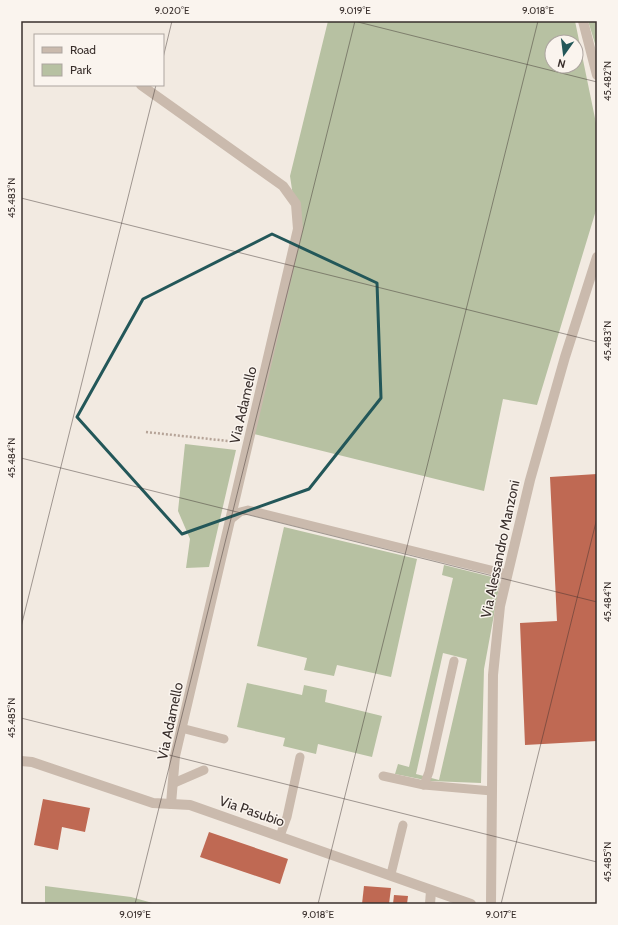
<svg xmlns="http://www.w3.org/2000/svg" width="618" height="925" font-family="Cabin,sans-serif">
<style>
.green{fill:#b7c1a2;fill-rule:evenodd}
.building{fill:#bf6953}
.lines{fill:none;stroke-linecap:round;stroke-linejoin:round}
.path{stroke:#b6a498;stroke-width:2.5;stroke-dasharray:2 2;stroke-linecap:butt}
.service{stroke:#cabaad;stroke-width:9}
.minor{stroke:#cabaad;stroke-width:10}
.tertiary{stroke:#cabaad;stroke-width:10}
.marked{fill:none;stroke:#235759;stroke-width:3;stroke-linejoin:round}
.ticks{fill:none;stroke:#392f2c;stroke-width:1;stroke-opacity:0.45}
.labels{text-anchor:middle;stroke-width:3;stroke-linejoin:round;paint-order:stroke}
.street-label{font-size:14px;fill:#392f2c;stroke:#faf4ee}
.neatline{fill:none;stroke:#392f2c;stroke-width:1.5}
.ticks-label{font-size:10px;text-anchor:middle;fill:#392f2c}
</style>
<rect width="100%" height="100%" fill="#f2eae1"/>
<g class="green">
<path d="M328,21h247l22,107v79l-60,198 -34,-6 -19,92 -234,-58 48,-203 -8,-54zM552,42h24v24h-24z"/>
<path d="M588,21h9v29z"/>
<path d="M185,444l51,6 -27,117 -23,1 4,-29 -12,-28z"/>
<path d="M284,527l133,32 -26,118 -54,-12 -3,11 -30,-6 3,-12 -50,-12z"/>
<path d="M444,565l52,13 4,4 -16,87 -3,114 -51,-2 -35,-7 3,-10 11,3 44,-189 -11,-3zM443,653l24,6 -28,121 -23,-6z"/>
<path d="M247,683l55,12 2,-10 23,5 -2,12 57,14 -10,41 -54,-13 -2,10 -33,-8 2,-8 -48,-11z"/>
<path d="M45,886l86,11 25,7h-111z"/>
</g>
<g class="building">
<path d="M597,474v267l-72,4 -5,-122 37,-2 -7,-144z"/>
<path d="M43,799l47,9 -5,24 -23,-5 -4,23 -24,-5z"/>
<path d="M209,832l79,27 -8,25 -80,-27z"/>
<path d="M364,886l27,2 -2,16h-27z"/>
<path d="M394,895l14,1 -1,8h-14z"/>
</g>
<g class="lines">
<path class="path" d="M146,432l91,10"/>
<g class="service">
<path d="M230,520l10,-8 8,-2 259,64"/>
<path d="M181,728l43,11"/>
<path d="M383,776l41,9 68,6"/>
<path d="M174,783l30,-13"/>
<path d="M424,785l5,-13 25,-111"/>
<path d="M280,836l7,-19 13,-60"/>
<path d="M391,874l12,-49"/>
</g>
<g class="minor">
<path d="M141,85l142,101 13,18 2,25 -123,527 -4,48"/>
<path d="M21,761l11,1 121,41 37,2 281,99"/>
<path d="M430,904l1,-13"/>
</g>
<g class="tertiary">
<path d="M583,21l14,54"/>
<path d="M491,904l2,-229 7,-69 30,-126 35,-123 32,-100"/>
</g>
</g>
<path class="marked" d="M272,234l105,49 4,115 -72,91 -127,45 -105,-117 66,-118z"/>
<path class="ticks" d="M354,21l243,61M163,58l9,-37M21,198l576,144M21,458l576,144M21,627l135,-542M21,718l576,144M135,904l220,-883M318,904l220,-883M501,904l96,-386"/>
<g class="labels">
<g class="street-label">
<text transform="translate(243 405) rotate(-77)" y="5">Via Adamello</text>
<text transform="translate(500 549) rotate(-78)" y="5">Via Alessandro Manzoni</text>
<text transform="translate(170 721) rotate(-78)" y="5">Via Adamello</text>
<text transform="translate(252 811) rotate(19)" y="5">Via Pasubio</text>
</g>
</g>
<rect width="618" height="925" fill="none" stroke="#faf4ee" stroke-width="44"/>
<rect x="34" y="34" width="130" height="52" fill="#faf4ee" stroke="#ada5a0"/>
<rect x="42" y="47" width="20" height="6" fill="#cabaad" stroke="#ada5a0"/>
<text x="70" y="54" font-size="12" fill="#392f2c">Road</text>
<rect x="42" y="64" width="20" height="12" fill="#b7c1a2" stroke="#ada5a0"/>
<text x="70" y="74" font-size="12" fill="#392f2c">Park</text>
<g transform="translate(564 54) rotate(194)"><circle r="19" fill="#faf4ee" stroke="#ada5a0"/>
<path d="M0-3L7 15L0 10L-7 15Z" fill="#235759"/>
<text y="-6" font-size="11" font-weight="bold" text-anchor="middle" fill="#392f2c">N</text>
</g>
<rect x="22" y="22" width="574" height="881" class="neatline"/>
<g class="ticks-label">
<text x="172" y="14">9.020°E</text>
<text x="355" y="14">9.019°E</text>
<text x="538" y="14">9.018°E</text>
<text transform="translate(607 81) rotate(-90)" y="4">45.482°N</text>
<text transform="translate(11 198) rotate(-90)" y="4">45.483°N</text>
<text transform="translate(607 341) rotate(-90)" y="4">45.483°N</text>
<text transform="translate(11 458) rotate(-90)" y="4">45.484°N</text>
<text transform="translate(607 602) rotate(-90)" y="4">45.484°N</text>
<text transform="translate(11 718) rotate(-90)" y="4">45.485°N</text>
<text transform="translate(607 862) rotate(-90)" y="4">45.485°N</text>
<text x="135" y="918">9.019°E</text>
<text x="318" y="918">9.018°E</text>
<text x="501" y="918">9.017°E</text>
</g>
</svg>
